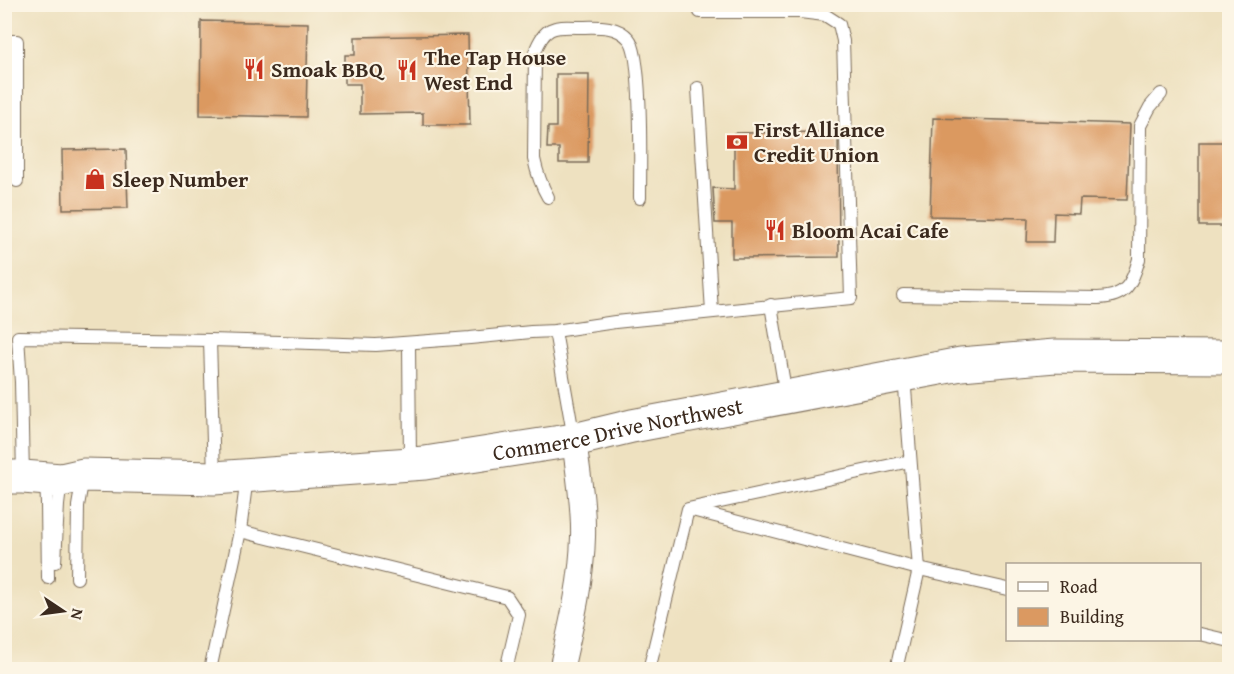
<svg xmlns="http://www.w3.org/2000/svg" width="1234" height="674" font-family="'Gentium Book Plus',serif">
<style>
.building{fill:#db9961}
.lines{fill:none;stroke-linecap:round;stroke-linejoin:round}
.lane-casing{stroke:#7a6a57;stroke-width:14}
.street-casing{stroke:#7a6a57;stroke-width:26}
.secondary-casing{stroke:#7a6a57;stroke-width:35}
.lane{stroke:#fff;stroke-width:12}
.street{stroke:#fff;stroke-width:24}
.secondary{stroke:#fff;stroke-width:33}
.labels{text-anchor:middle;stroke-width:4.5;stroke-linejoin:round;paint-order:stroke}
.poi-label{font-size:22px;font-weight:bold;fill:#3b2a1e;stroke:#fcf5e5;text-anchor:start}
.street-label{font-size:22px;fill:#3b2a1e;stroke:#fcf5e5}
</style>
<rect width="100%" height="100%" fill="#fcf5e5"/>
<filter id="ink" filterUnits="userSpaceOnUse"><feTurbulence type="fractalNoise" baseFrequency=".0167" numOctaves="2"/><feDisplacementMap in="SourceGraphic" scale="12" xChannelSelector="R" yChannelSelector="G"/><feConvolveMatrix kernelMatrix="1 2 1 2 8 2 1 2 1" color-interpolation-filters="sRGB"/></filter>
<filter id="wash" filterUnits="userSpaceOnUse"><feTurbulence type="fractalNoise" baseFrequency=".008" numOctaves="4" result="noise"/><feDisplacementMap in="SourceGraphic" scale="24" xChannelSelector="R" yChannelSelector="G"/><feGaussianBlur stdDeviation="1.35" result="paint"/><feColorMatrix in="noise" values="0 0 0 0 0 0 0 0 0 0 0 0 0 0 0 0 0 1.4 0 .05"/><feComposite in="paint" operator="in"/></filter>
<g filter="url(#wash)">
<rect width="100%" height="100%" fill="#eee1c0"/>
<g id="blocks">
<g class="building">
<path d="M201,21l107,2 -2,94 -106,-2z"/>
<path d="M468,35l2,90h-47v-12l-63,1v-30h-15v-29h10v-18z"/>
<path d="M556,74h33l-1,89h-29v-15h-12l1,-21h8z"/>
<path d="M933,118l197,6 -3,76 -47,-1 -1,15 -25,-1 -1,29h-26l1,-24 -98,-2z"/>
<path d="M838,132l1,125 -107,1v-35h-17l-2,-35 21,1v-56z"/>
<rect x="1199" y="142" width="31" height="84"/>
<path d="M126,149l2,59 -65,1 -1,-59z"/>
</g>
</g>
</g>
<g filter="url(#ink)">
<use href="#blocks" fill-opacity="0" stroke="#7a6a57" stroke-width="1.5"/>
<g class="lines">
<defs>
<g id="lane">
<path d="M4,41h13v140"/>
<path d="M698,88l14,224"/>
<path d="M548,197c-7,-12 -11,-24 -14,-38l1,-107c9,-25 18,-26 42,-25 18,0 39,-3 52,12 14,15 11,133 11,159"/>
<path d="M903,295l195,3c28,-1 34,-14 41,-39l1,-133 10,-19 11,-13"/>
<path d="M771,305l15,91"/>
<path d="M555,331l19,108"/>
<path d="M210,340l4,137"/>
<path d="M409,343l1,119"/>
<path d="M23,476l-2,-94 -3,-45 192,3 166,5 94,-7 61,-6 24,-1 60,-9 236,-24 -8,-257 -4,-17 -14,-9 -25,-3h-100"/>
<path d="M46,480l1,24 1,74"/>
<path d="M692,510l227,59 89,20"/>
<path d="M240,531l267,66 12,18 -13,55"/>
<path d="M55,562l3,-57 3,-24"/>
<path d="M77,578l1,-72 5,-29"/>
<path d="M1200,634l30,7"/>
<path d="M210,670l30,-139 7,-54"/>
<path d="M649,670l39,-161 222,-48"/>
<path d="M896,670l23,-101 -15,-193"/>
</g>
<path id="street" d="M561,670c10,-44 21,-88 22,-133 1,-32 -5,-65 -9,-97"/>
<g id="secondary">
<path id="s1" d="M4,477h19l38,3 22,-5 131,3 211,-15 149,-23 58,-14 329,-62 94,-8 175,1"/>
</g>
</defs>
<use href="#lane" class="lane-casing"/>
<use href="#street" class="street-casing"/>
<use href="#secondary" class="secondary-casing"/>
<use href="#lane" class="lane"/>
<use href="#street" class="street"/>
<use href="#secondary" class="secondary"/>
</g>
</g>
<defs>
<symbol id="restaurant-bare" viewBox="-9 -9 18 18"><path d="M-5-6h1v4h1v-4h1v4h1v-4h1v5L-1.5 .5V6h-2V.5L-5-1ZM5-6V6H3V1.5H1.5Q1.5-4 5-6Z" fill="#c8321e" stroke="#fcf5e5" stroke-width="2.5" paint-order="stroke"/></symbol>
<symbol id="bank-bare" viewBox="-9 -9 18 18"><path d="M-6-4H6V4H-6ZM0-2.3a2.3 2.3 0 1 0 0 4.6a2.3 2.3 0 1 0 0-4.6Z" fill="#c8321e" stroke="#fcf5e5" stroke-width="2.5" paint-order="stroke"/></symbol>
<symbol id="shop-bare" viewBox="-9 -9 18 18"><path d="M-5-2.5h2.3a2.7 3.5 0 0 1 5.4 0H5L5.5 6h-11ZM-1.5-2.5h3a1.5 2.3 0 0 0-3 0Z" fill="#c8321e" stroke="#fcf5e5" stroke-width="2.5" paint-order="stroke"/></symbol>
</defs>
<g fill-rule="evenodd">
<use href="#restaurant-bare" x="239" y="54" width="30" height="30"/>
<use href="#restaurant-bare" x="392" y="55" width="30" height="30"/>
<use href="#bank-bare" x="722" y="127" width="30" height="30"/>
<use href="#shop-bare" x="80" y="164" width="30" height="30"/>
<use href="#restaurant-bare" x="760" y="215" width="30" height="30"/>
</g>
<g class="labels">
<g class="poi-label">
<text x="424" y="65">The Tap House<tspan x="424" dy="25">West End</tspan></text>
<text x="271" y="77">Smoak BBQ</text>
<text x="754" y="137">First Alliance<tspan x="754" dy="25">Credit Union</tspan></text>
<text x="112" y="187">Sleep Number</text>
<text x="792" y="238">Bloom Acai Cafe</text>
</g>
<g class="street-label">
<text dy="8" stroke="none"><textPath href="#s1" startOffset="618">Commerce Drive Northwest</textPath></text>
</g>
</g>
<rect width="1234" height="674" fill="none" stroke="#fcf5e5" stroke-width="24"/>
<rect x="1006" y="563" width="195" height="78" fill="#fcf5e5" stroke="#afa495" stroke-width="1.5"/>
<rect x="1018" y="582" width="30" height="9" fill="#ffffff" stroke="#afa495" stroke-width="1.5"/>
<text x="1060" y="593" font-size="18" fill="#3b2a1e">Road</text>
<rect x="1018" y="608" width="30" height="18" fill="#db9961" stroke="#afa495" stroke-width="1.5"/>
<text x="1060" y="623" font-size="18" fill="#3b2a1e">Building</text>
<g transform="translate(63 611) rotate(103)" stroke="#fcf5e5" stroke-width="4.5" paint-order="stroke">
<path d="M0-4.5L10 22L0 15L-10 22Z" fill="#3b2a1e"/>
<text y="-9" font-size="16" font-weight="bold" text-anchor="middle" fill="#3b2a1e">N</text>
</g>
</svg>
